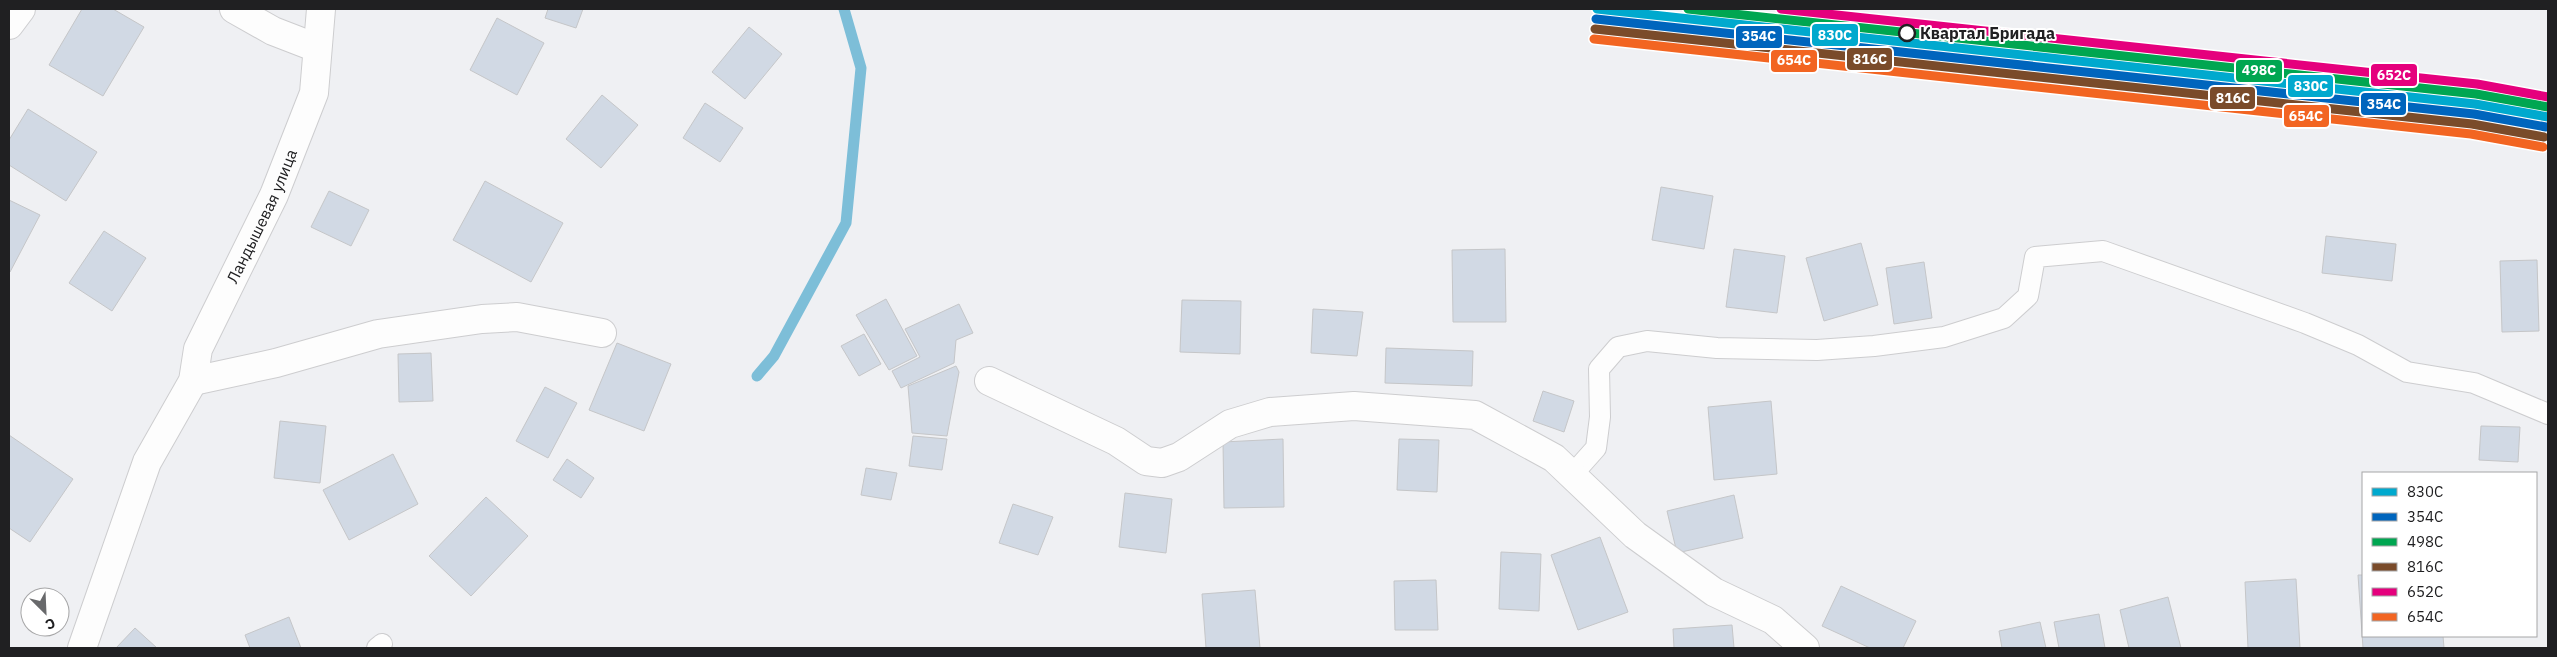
<svg xmlns="http://www.w3.org/2000/svg" width="2557" height="657" font-family="'IBM Plex Sans',sans-serif">
<style>
.lines{fill:none;stroke-linecap:round;stroke-linejoin:round}
.stream{stroke:#7dbed8;stroke-width:11}
.building{fill:#d1d9e4;stroke:#c5c6c8}
.lane-casing{stroke:#cdcdcf;stroke-width:22}
.street-casing{stroke:#cdcdcf;stroke-width:30}
.lane{stroke:#fdfdfd;stroke-width:20}
.street{stroke:#fdfdfd;stroke-width:28}
.rail-1-casing{stroke:#fff;stroke-width:12}
.rail-2-casing{stroke:#fff;stroke-width:12}
.rail-3-casing{stroke:#fff;stroke-width:12}
.rail-4-casing{stroke:#fff;stroke-width:12}
.rail-5-casing{stroke:#fff;stroke-width:12}
.rail-6-casing{stroke:#fff;stroke-width:12}
.rail-1{stroke:#00a9ce;stroke-width:9}
.rail-2{stroke:#0065bd;stroke-width:9}
.rail-3{stroke:#00a651;stroke-width:9}
.rail-4{stroke:#7a4b2a;stroke-width:9}
.rail-5{stroke:#e5007d;stroke-width:9}
.rail-6{stroke:#f26522;stroke-width:9}
.stop-dot{fill:#fff;stroke:#202022;stroke-width:2.5}
.labels{text-anchor:middle;stroke-width:4;stroke-linejoin:round;paint-order:stroke}
.stop-label{font-size:16px;font-weight:bold;fill:#202022;stroke:#fff;text-anchor:start}
.street-label{font-size:16px;fill:#202022;stroke:#fff}
.line-badge{stroke:#fff;stroke-width:2}
.badge-label{font-size:14px;text-anchor:middle;font-weight:bold;fill:#fff}
</style>
<rect width="100%" height="100%" fill="#eff0f3"/>
<g class="lines">
<path class="stream" d="M757,376l17,-20 72,-133 15,-155 -17,-59"/>
</g>
<g class="building">
<path d="M82,9h31l31,18 -41,69 -54,-31z"/>
<path d="M548,9h35l-7,19 -31,-10z"/>
<path d="M497,18l47,25 -27,52 -47,-25z"/>
<path d="M749,27l33,27 -37,45 -33,-27z"/>
<path d="M602,95l36,30 -37,43 -35,-29z"/>
<path d="M705,103l38,25 -23,34 -37,-24z"/>
<path d="M28,109l69,43 -31,49 -57,-36v-25z"/>
<path d="M485,181l78,42 -32,59 -78,-42z"/>
<path d="M1661,187l52,9 -9,53 -52,-9z"/>
<path d="M329,191l40,19 -18,36 -40,-19z"/>
<path d="M9,200l31,15 -30,57h-1z"/>
<path d="M104,231l42,27 -34,53 -43,-28z"/>
<path d="M2326,236l70,8 -4,37 -70,-8z"/>
<path d="M1861,243l17,62 -54,16 -18,-63z"/>
<path d="M1505,249l1,73h-53l-1,-72z"/>
<path d="M1734,249l51,7 -8,57 -51,-6z"/>
<path d="M2537,260l2,71 -37,1 -2,-71z"/>
<path d="M1924,262l8,56 -38,6 -8,-56z"/>
<path d="M886,299l31,57 -28,14 -33,-55z"/>
<path d="M1182,300l59,1 -1,53 -60,-2z"/>
<path d="M959,304l14,29 -17,7 -2,23 -53,25 -9,-17 28,-14 -15,-28z"/>
<path d="M1313,309l50,3 -6,44 -46,-3z"/>
<path d="M864,334l17,30 -22,12 -18,-30z"/>
<path d="M617,343l54,21 -27,67 -55,-21z"/>
<path d="M1386,348l87,3 -1,35 -87,-3z"/>
<path d="M431,353l2,48 -34,1 -1,-48z"/>
<path d="M956,366l3,6 -12,64 -35,-3 -4,-47z"/>
<path d="M545,387l32,16 -29,55 -32,-17z"/>
<path d="M1543,391l31,10 -10,31 -31,-11z"/>
<path d="M1771,401l6,73 -63,6 -6,-73z"/>
<path d="M280,421l46,5 -6,57 -46,-5z"/>
<path d="M2481,426l39,1 -2,35 -39,-2z"/>
<path d="M9,435l64,44 -43,63 -21,-14z"/>
<path d="M913,436l34,3 -5,31 -33,-4z"/>
<path d="M1283,439l1,68 -60,1 -1,-66z"/>
<path d="M1399,439l40,1 -2,52 -40,-2z"/>
<path d="M393,454l25,50 -69,36 -26,-50z"/>
<path d="M567,459l27,19 -13,20 -28,-18z"/>
<path d="M866,468l31,5 -6,27 -30,-5z"/>
<path d="M1125,493l47,6 -6,54 -47,-6z"/>
<path d="M1734,495l9,43 -66,15 -10,-42z"/>
<path d="M486,497l42,39 -57,60 -42,-40z"/>
<path d="M1013,504l40,13 -15,38 -39,-12z"/>
<path d="M1600,537l28,75 -50,18 -27,-75z"/>
<path d="M1501,552l40,2 -2,57 -40,-2z"/>
<path d="M2358,575h5v61h80l1,12h-81z"/>
<path d="M2296,579l4,69h-52l-3,-66z"/>
<path d="M1436,580l2,50h-43l-1,-49z"/>
<path d="M1841,586l75,35 -13,27h-33l-48,-22z"/>
<path d="M1255,590l5,58h-54l-4,-54z"/>
<path d="M2168,597l13,51h-52l-9,-38z"/>
<path d="M2099,614l6,34h-46l-5,-26z"/>
<path d="M289,617l12,31h-51l-5,-13z"/>
<path d="M2040,622l6,26h-44l-3,-17z"/>
<path d="M1732,625l2,23h-60l-1,-19z"/>
<path d="M135,628l22,20h-41z"/>
</g>
<g class="lines">
<defs>
<g id="lane">
<path d="M1572,475l24,-27 4,-31 -1,-48 19,-22 29,-6 70,7 100,2 57,-4 70,-9 60,-19 24,-22 7,-39 68,-6 202,72 53,22 49,27 67,11 74,31"/>
<path d="M377,648l5,-4"/>
</g>
<g id="street">
<path d="M234,9l39,22 44,17"/>
<path d="M9,25l12,-16"/>
<path d="M193,381l83,-18 102,-29 104,-15 35,-2 85,16"/>
<path d="M989,381l127,60 30,20 16,2 17,-6 51,-33 40,-12 84,-6 121,9 79,43 81,77 79,57 59,28 32,28"/>
<path id="s1" d="M82,648l65,-186 46,-81 5,-32 76,-154 40,-102 7,-84"/>
</g>
</defs>
<use href="#lane" class="lane-casing"/>
<use href="#street" class="street-casing"/>
<use href="#lane" class="lane"/>
<use href="#street" class="street"/>
<defs>
<path id="rail-1" d="M1597,9l878,95 73,13"/>
<path id="rail-2" d="M1596,19l878,95 72,13"/>
<path id="rail-3" d="M1688,9l788,85 72,13"/>
<path id="rail-4" d="M1595,29l877,95 72,13"/>
<path id="rail-5" d="M1781,9l696,75 71,13"/>
<path id="rail-6" d="M1594,39l877,95 72,13"/>
</defs>
<use href="#rail-1" class="rail-1-casing"/>
<use href="#rail-2" class="rail-2-casing"/>
<use href="#rail-3" class="rail-3-casing"/>
<use href="#rail-4" class="rail-4-casing"/>
<use href="#rail-5" class="rail-5-casing"/>
<use href="#rail-6" class="rail-6-casing"/>
<use href="#rail-1" class="rail-1"/>
<use href="#rail-2" class="rail-2"/>
<use href="#rail-3" class="rail-3"/>
<use href="#rail-4" class="rail-4"/>
<use href="#rail-5" class="rail-5"/>
<use href="#rail-6" class="rail-6"/>
</g>
<circle class="stop-dot" cx="1907" cy="33" r="8"/>
<g class="labels">
<g class="stop-label">
<text x="1920" y="39">Квартал Бригада</text>
</g>
<g class="street-label">
<text dy="6" stroke="none"><textPath href="#s1" startOffset="470">Ландышевая улица</textPath></text>
</g>
</g>
<g class="line-badge">
<rect x="1811" y="23" width="48" height="24" rx="5" fill="#00a9ce"/>
<rect x="1735" y="25" width="48" height="24" rx="5" fill="#0065bd"/>
<rect x="1846" y="47" width="47" height="24" rx="5" fill="#7a4b2a"/>
<rect x="1770" y="49" width="48" height="24" rx="5" fill="#f26522"/>
<rect x="2235" y="59" width="48" height="24" rx="5" fill="#00a651"/>
<rect x="2370" y="63" width="48" height="24" rx="5" fill="#e5007d"/>
<rect x="2287" y="74" width="47" height="24" rx="5" fill="#00a9ce"/>
<rect x="2209" y="86" width="47" height="24" rx="5" fill="#7a4b2a"/>
<rect x="2360" y="92" width="47" height="24" rx="5" fill="#0065bd"/>
<rect x="2283" y="104" width="47" height="24" rx="5" fill="#f26522"/>
</g>
<g class="badge-label">
<text x="1835" y="40">830С</text>
<text x="1759" y="41">354С</text>
<text x="1870" y="64">816С</text>
<text x="1794" y="65">654С</text>
<text x="2259" y="75">498С</text>
<text x="2394" y="80">652С</text>
<text x="2311" y="91">830С</text>
<text x="2233" y="103">816С</text>
<text x="2384" y="109">354С</text>
<text x="2306" y="121">654С</text>
</g>
<rect width="2557" height="657" fill="none" stroke="#202022" stroke-width="20"/>
<rect x="2362" y="472" width="175" height="165" fill="#ffffff" stroke="#a6a6a7"/>
<rect x="2372" y="488" width="25" height="8" fill="#00a9ce" stroke="#a6a6a7"/>
<text x="2407" y="497" font-size="15" fill="#202022">830С</text>
<rect x="2372" y="513" width="25" height="8" fill="#0065bd" stroke="#a6a6a7"/>
<text x="2407" y="522" font-size="15" fill="#202022">354С</text>
<rect x="2372" y="538" width="25" height="8" fill="#00a651" stroke="#a6a6a7"/>
<text x="2407" y="547" font-size="15" fill="#202022">498С</text>
<rect x="2372" y="563" width="25" height="8" fill="#7a4b2a" stroke="#a6a6a7"/>
<text x="2407" y="572" font-size="15" fill="#202022">816С</text>
<rect x="2372" y="588" width="25" height="8" fill="#e5007d" stroke="#a6a6a7"/>
<text x="2407" y="597" font-size="15" fill="#202022">652С</text>
<rect x="2372" y="613" width="25" height="8" fill="#f26522" stroke="#a6a6a7"/>
<text x="2407" y="622" font-size="15" fill="#202022">654С</text>
<g transform="translate(45 612) rotate(156)"><circle r="24" fill="#ffffff" stroke="#a6a6a7"/>
<path d="M0-4L9 19L0 12L-9 19Z" fill="#68696b"/>
<text y="-8" font-size="14" font-weight="bold" text-anchor="middle" fill="#202022">С</text>
</g>
</svg>
